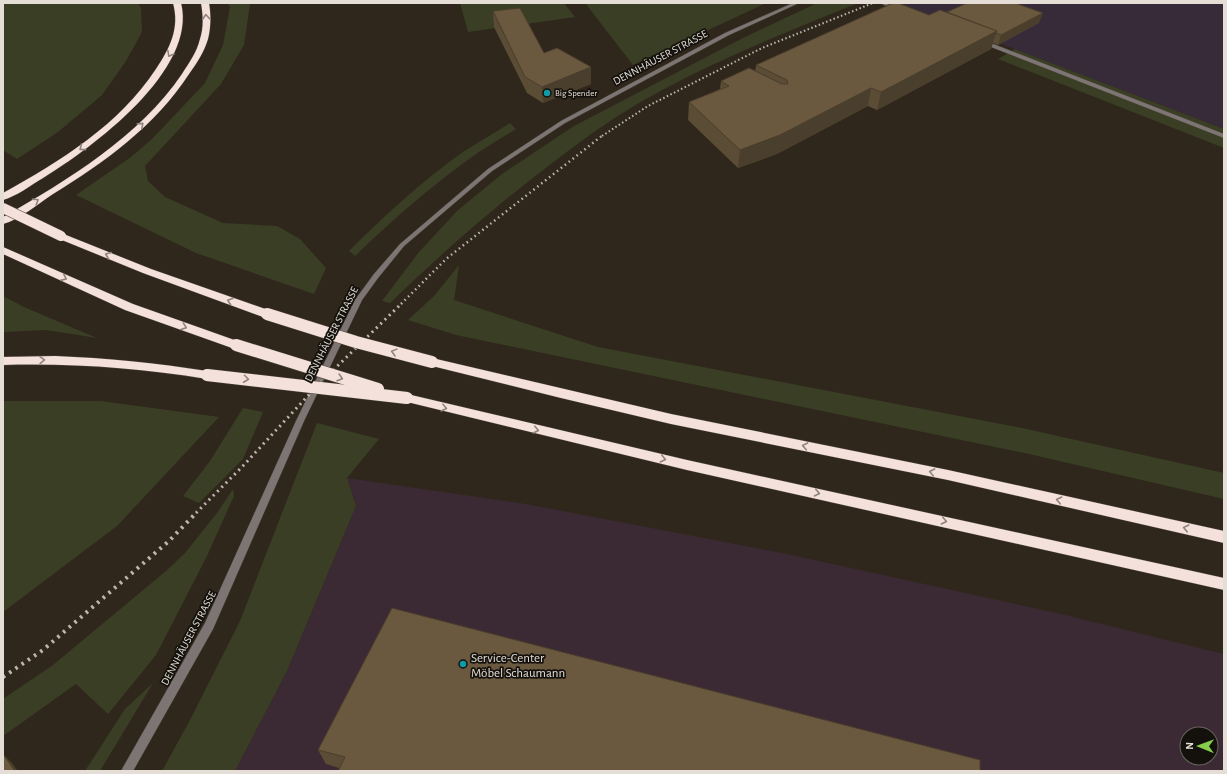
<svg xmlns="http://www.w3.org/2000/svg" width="1227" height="774" font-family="'Alegreya Sans',sans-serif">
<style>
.commercial{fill:#382b39}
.industrial{fill:#3b2a33;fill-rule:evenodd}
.green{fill:#3a3e24}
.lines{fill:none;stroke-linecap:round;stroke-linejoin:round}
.service-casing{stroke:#4c443a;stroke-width:1}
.tertiary-casing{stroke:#4c443a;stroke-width:1}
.motorway-casing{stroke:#4c443a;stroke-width:1}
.service{fill:#7d7573;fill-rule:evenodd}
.tertiary{fill:#7d7573;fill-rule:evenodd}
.motorway{fill:#f4e1db;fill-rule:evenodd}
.rail-far3{stroke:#bdb6ae;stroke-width:2;stroke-dasharray:1.5 2.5;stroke-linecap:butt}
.rail-far2{stroke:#bdb6ae;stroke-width:2.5;stroke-dasharray:1.5 3.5;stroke-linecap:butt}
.rail-far1{stroke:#bdb6ae;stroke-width:3;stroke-dasharray:2 4;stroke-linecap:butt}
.rail{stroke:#bdb6ae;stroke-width:4;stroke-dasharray:2.5 5;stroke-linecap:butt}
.motorway-bridge-far1-casing{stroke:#4c443a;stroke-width:11;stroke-linecap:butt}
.motorway-bridge-casing{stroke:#4c443a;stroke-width:13;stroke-linecap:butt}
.motorway-bridge-far1{stroke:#f4e1db;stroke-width:10}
.motorway-bridge{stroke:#f4e1db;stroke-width:12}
.wall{fill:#5b4c36}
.shaded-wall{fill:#4a3e2c}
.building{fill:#6a583f;stroke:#4a3e2c}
.oneway{stroke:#8f837e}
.culture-dot{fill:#0f9aa8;stroke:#14110c;stroke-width:1.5}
.labels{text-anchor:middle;stroke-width:3.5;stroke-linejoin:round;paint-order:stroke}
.far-poi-label{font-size:9px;fill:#e4ded7;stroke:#14110c;text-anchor:start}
.street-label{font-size:11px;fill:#e4ded7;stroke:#14110c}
.near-poi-label{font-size:13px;fill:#e4ded7;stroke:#14110c;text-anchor:start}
</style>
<rect width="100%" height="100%" fill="#2f271c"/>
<path class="commercial" d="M896,3h328v126l-209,-80z"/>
<path class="industrial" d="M347,478l179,26 261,50 274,60 163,40v117h-989l52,-100 69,-165zM1187,734h24v24h-24z"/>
<g class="green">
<path d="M3,3h135l3,5 1,24 -16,29 -24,34 -44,37 -41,27 -14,-9z"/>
<path d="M228,3h21l1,1 -6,41 -23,39 -76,82 3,15 17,16 58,26 54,3 23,13 26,29 -12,26 -118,-41 -120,-58 55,-38 21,-18 53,-56 18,-38 7,-38z"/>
<path d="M460,3h104l11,14 -107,15z"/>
<path d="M585,3h181l-133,62z"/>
<path d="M817,3h41c-71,29 -143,57 -210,95 -31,17 -60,38 -88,59 -60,45 -116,94 -170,146l-8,-2 37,-49 39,-42 44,-36 72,-48 167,-87z"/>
<path d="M1015,49l209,80v19l-226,-89z"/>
<path d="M510,123l6,6c-16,10 -32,19 -47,30 -40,29 -78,62 -114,97l-6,-5c36,-36 73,-70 114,-99 15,-10 32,-19 47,-29z"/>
<path d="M459,265l-5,35 144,47 424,81 202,45v26l-195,-45 -573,-119 -48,-15 26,-24z"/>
<path d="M3,296l21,11 73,31 -51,-8 -43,2z"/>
<path d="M3,401h98l118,16 -102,109 -114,86z"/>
<path d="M243,408l20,4 -20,47 -44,44 -16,-7 27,-35z"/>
<path d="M317,423l62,16 -32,39 9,28 -69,165 -52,100h-73l28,-51 50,-99z"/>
<path d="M233,489l1,7 -27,60 -51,99 -48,59 -32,-30 -73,52v-37l50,-34 113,-94 19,-18 32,-40z"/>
<path d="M153,683l-53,88h-15l40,-62z"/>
</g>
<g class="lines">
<defs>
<g id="service">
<path d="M880,3h6l14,6 -4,1z"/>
<path d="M983,40l241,94v4l-243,-95 -1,-1z"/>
</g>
<path id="tertiary" d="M793,3h6l-70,32 -164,88 -73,48 -88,75 -26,32 -16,22 -58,121 -91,208 -80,142h-12l84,-148 91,-202 59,-121 19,-26 26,-30 88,-75 73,-48 164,-88z"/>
<g id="motorway">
<path d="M173,3h8c17,67 -89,145 -138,175 -12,7 -26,18 -40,22v-7c58,-32 116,-68 153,-124 14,-21 24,-41 17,-66z"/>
<path d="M201,3h8c2,12 2,24 -1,36 -4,13 -11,24 -19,35 -34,52 -84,88 -136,120 -14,9 -34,26 -50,30v-7c64,-36 137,-81 179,-143 7,-11 15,-22 18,-35 4,-12 3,-24 1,-36z"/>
<path d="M61,233l90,36 120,42 2,3 -2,3h-8l-120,-44 -86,-35 -1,-2 1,-2z"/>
<path d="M3,247l130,57 107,38 2,3 -2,3h-8l-107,-38 -122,-56z"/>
<path d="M55,356c51,2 101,7 152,15l4,1 2,3 -2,3 -4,1c-68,-11 -135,-16 -204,-14v-8z"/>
<path d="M432,358l239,56 277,56 276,61v12l-276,-63 -277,-56 -110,-26 -133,-33 -2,-3 2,-3z"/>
<path d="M407,394l280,66 537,118v12l-537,-120 -284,-69 -2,-3 2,-3z"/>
</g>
</defs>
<use href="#service" class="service-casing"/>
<use href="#tertiary" class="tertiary-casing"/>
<use href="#motorway" class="motorway-casing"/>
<use href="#service" class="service"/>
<use href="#tertiary" class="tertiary"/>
<use href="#motorway" class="motorway"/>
<path class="rail-far3" d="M602,136l46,-30 114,-58 111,-45"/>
<path class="rail-far2" d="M401,304l45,-45 157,-124"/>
<path class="rail-far1" d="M196,513l46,-46 75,-81 85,-83"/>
<path class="rail" d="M3,677l40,-27 126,-109 28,-29"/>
<defs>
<path id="motorway-bridge-far1" d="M3,208l58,28"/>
<g id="motorway-bridge">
<path d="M267,314l89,28 76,20"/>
<path d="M236,345l142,44"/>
<path d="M207,375l200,23"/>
</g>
</defs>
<use href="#motorway-bridge-far1" class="motorway-bridge-far1-casing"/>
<use href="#motorway-bridge" class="motorway-bridge-casing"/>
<use href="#motorway-bridge-far1" class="motorway-bridge-far1"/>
<use href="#motorway-bridge" class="motorway-bridge"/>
</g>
<g class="wall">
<path d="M493,11l51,42 47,31 -48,19 -16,-10 -33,-66z"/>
<path d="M947,12l92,11 -41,22 -5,-2 -2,6 -114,61 -9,-4 -91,48 -39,14 -50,-48 1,-18 31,-13 1,-8 34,-9 1,-7 173,-50z"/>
<path d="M318,750l662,10 -641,8 -13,-4z"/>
</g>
<g class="shaded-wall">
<path d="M1043,13l-4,10 -41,22 3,-10z"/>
<path d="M997,31l-6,18 -114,61 4,-18z"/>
<path d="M591,67v17l-48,19 -1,-16z"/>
<path d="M871,88l-3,18 -91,48 -39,14 2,-18z"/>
<path d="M3,754l9,9 6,8h-3z"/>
</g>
<g class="building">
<path d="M893,3h5l31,12 11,-5 57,21 -116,61 -10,-4 -91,47 -40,15 -51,-48 40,-16 -8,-5 28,-13 33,16h6l-1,-4 -31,-15z"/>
<path d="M967,3h48l28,10 -42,22 -5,-2 1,-2 -50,-19z"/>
<path d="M520,8l24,45 13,-5 34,19 -49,20 -17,-10 -32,-66z"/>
<path d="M392,608l588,152v11h-642l7,-14 -27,-7z"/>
<path d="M3,754l12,17h-12z"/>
</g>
<defs><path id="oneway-chevron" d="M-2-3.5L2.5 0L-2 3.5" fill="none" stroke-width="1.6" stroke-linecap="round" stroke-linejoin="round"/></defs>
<g class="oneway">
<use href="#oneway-chevron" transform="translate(206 17) rotate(-94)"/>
<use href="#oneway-chevron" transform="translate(170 54) rotate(119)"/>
<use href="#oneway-chevron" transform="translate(141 125) rotate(-42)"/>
<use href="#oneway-chevron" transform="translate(82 148) rotate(143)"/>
<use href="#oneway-chevron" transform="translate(36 201) rotate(-32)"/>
<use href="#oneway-chevron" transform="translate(108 255) rotate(-158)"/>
<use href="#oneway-chevron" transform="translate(64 278) rotate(24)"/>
<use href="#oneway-chevron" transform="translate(230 301) rotate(-161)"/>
<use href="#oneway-chevron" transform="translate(184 327) rotate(20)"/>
<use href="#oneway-chevron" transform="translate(394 352) rotate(-165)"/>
<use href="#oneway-chevron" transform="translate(42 360) rotate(-1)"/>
<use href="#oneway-chevron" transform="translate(340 378) rotate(17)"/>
<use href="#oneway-chevron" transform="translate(246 379) rotate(7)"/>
<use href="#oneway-chevron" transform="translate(444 408) rotate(14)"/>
<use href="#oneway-chevron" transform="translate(536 430) rotate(13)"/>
<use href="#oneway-chevron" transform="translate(805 446) rotate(-169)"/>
<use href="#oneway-chevron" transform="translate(663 459) rotate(13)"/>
<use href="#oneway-chevron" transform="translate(932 472) rotate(-169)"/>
<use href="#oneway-chevron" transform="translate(817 493) rotate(12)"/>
<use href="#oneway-chevron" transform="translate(1059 500) rotate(-167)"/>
<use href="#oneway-chevron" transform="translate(944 521) rotate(12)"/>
<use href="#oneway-chevron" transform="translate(1186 528) rotate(-167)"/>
</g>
<g class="culture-dot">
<circle cx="547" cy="93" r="4"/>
<circle cx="463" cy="664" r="4"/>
</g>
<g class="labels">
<g class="far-poi-label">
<text x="555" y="96">Big Spender</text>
</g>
<g class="street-label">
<text transform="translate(660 57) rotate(-28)" y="4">DENNHÄUSER STRASSE</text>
<text transform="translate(331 334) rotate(-63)" y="4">DENNHÄUSER STRASSE</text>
<text transform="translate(188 638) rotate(-62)" y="4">DENNHÄUSER STRASSE</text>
</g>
<g class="near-poi-label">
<text x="471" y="662">Service-Center<tspan x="471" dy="15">Möbel Schaumann</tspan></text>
</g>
</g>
<rect width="1227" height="774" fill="none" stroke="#e4ded7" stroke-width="8"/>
<g transform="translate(1199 746) rotate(271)"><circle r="19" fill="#14110c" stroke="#67635d"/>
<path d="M0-3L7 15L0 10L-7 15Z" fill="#87cf4a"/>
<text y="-6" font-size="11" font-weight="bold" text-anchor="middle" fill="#e4ded7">N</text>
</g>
</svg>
